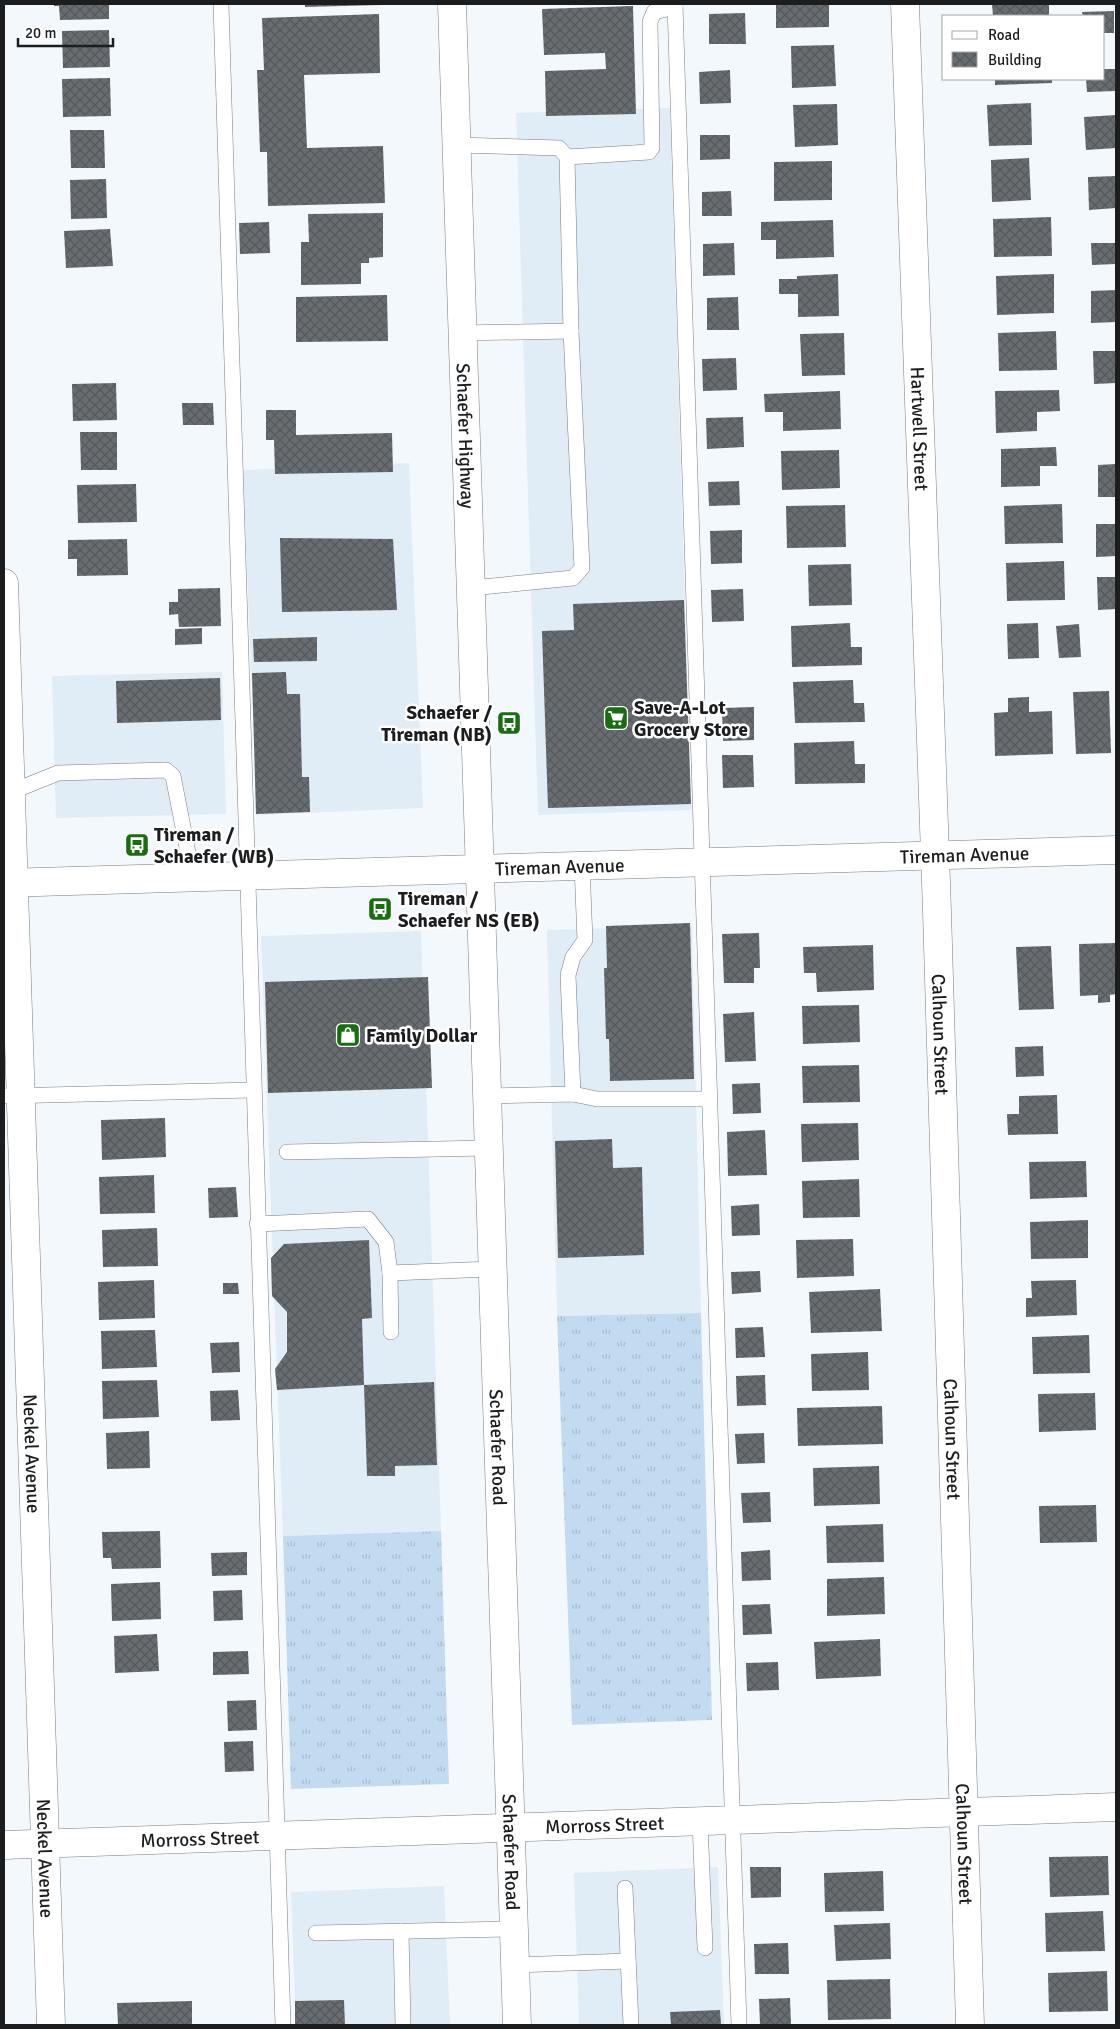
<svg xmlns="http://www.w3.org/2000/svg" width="1120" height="2029" font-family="Signika,sans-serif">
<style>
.built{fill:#e0ecf6}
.grass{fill:url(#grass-tufts)}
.building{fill:url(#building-cross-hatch)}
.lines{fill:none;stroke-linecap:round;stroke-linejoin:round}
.service-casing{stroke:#787d81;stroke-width:16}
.minor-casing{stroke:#787d81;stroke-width:29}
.tertiary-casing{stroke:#787d81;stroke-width:29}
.secondary-casing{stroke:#787d81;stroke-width:29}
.service{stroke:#fff;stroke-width:15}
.minor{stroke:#fff;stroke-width:28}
.tertiary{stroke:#fff;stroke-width:28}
.secondary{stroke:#fff;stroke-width:28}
.labels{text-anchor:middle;stroke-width:5;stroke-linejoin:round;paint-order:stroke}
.street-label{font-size:19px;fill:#1b1d1f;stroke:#fff}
.poi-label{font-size:19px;font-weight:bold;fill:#1b1d1f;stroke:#fff;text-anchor:start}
</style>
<defs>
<pattern id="grass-tufts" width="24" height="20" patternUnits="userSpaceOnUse" patternTransform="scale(1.25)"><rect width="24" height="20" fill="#c3dbf0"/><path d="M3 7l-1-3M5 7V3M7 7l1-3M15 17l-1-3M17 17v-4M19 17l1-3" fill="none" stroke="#a7bccd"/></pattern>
<pattern id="building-cross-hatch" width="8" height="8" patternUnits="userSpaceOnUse" patternTransform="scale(1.25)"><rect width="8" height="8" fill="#686d71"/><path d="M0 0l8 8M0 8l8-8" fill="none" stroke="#55595c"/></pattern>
</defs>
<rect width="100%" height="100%" fill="#f3f8fd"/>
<g class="built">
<path d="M670,108l21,702 -153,5 -22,-702z"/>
<path d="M409,463l14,345 -166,7 -14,-345z"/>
<path d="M222,672l4,142 -170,4 -4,-142z"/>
<path d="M692,926l9,387 -144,3 -10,-386z"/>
<path d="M421,931l20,600 -158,5 -22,-600z"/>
<path d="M718,1867l6,158h-145l-5,-152z"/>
<path d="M444,1886l6,139h-154l-5,-133z"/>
</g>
<g class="grass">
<path d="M701,1313l11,407 -140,5 -15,-409z"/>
<path d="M441,1531l8,253 -158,5 -8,-253z"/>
</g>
<g class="building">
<path d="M54,4h55v15l-49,1 -1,-14h-5z"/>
<path d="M305,4h75v1l-75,2z"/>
<path d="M776,4h53v23l-53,1z"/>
<path d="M992,4h57v12h-56z"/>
<path d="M633,6l3,108 -90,2 -1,-45 61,-2 -1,-16 -61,2 -2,-46z"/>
<path d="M1114,11v22h-10v-17h-21l-1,-4z"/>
<path d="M745,13l1,31h-37v-30z"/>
<path d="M379,14l1,59 -76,2 3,73 76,-2 2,57 -117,3 -1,-54h-7l-3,-82h7l-2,-52z"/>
<path d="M109,30l1,37 -47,1 -1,-37z"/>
<path d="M834,45l2,41 -44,2 -1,-42z"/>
<path d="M1104,69h12v22l-29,1 -1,-13h18z"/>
<path d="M730,70l1,33 -31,1 -1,-32z"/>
<path d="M110,78l1,38 -48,1 -1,-38z"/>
<path d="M995,79h57v4l-57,2z"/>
<path d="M1031,103l1,42 -43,1 -2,-41z"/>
<path d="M837,104l1,41 -43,2 -2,-42z"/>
<path d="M1116,115v33l-30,2 -2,-33z"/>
<path d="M70,130h34l1,38h-34z"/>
<path d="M700,135h30v24l-30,1z"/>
<path d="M1029,158l2,42 -39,2 -1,-42z"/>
<path d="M832,161v39l-58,1v-39z"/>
<path d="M1116,176v32l-27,2 -1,-33z"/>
<path d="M106,179l1,39 -36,1 -1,-39z"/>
<path d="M731,191l1,25h-30v-24z"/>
<path d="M383,213v44l-14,1v5h-8v21l-60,1v-43h8l-1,-28z"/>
<path d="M1051,217l1,39 -58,1 -1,-38z"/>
<path d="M833,220l1,37 -58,2v-19h-15v-18z"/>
<path d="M269,222l1,31 -30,1 -1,-31z"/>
<path d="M110,229l3,37 -47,2 -2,-37z"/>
<path d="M734,243l1,32 -32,1v-32z"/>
<path d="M1091,243h25v21l-24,1z"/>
<path d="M838,274l1,42 -41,1v-23h-19v-15h18v-3z"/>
<path d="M1054,274v39l-57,2 -1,-39z"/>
<path d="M1116,290v32l-25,1v-32z"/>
<path d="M387,295l1,46 -92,1v-45z"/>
<path d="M738,297l1,33h-32v-32z"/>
<path d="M1056,331l1,39 -58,1 -1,-38z"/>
<path d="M844,333l1,42 -43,1 -2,-42z"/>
<path d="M1093,351h23v32l-22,1z"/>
<path d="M736,358l1,32 -34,1 -1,-32z"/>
<path d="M116,383l1,37 -44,1 -1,-37z"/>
<path d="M1059,390l1,21 -23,1v19l-41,2 -1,-42z"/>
<path d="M840,391l1,38 -58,2v-19h-18l-1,-18z"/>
<path d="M182,403h31l1,22h-31z"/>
<path d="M266,410h30v25l96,-2 1,39 -118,2 -1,-34h-8z"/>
<path d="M743,417l1,30 -37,2 -1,-31z"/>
<path d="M80,432h37v38h-36z"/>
<path d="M1056,447l1,19h-17v20l-39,1v-38z"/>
<path d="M839,450l1,38 -58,2 -1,-39z"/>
<path d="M1116,464v33h-18v-32z"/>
<path d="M739,481l1,24 -31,1 -1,-24z"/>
<path d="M136,484l1,38 -59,1 -1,-38z"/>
<path d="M1062,504l1,39 -58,1 -1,-38z"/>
<path d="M845,505l1,42 -59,1 -1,-42z"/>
<path d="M1096,524h20v32l-20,1z"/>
<path d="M742,530v33l-31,1 -1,-33z"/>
<path d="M280,538l113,1 4,71 -115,2z"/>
<path d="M127,539l1,36 -51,1v-17h-9v-19z"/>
<path d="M1064,561l1,39 -58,1 -1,-38z"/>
<path d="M851,564l1,41 -43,1 -1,-41z"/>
<path d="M1097,577h19v32l-18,1z"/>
<path d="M220,588l1,38 -42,1 -1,-13 -9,1v-13h9v-13z"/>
<path d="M743,589l1,32 -32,1 -1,-32z"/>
<path d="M684,600l7,204 -143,4 -6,-177 32,-1 -1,-26z"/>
<path d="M850,623l1,24h11v18l-70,2 -1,-41z"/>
<path d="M1038,623l1,35 -31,1 -1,-35z"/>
<path d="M1079,624l2,33 -22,1 -3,-32z"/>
<path d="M202,628v16l-27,1v-16z"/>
<path d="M317,637v24l-63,1 -1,-23z"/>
<path d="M286,672l1,22h13l2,83h7l1,35 -54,2 -4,-141z"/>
<path d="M220,678l1,42 -104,3 -1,-42z"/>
<path d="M853,680l1,23h10l1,19 -70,1 -2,-41z"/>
<path d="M1109,691l2,62 -35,1 -3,-62z"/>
<path d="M1029,697v15l23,-1 1,43 -58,2 -1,-43 14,-1v-14z"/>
<path d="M754,707v33l-31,1 -1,-33z"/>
<path d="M854,741l1,23h10v19l-70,1 -1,-41z"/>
<path d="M722,755h31l1,32 -31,1z"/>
<path d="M690,923l4,156 -84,2 -1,-42h-3l-2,-71h3l-1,-42z"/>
<path d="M759,933l1,35h-6v15h-30l-2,-49z"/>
<path d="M1116,943v51l-6,1v7l-12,1v-8l-18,1 -1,-52z"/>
<path d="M873,945l1,45 -57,2 -1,-19h-12l-1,-26z"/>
<path d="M1051,946l3,63 -35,1 -3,-63z"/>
<path d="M428,977l4,111 -164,5 -3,-111z"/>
<path d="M859,1005l1,37 -57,2 -1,-38z"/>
<path d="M754,1012l2,49 -31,1 -2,-48z"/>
<path d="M1043,1046l1,30 -28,1 -1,-30z"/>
<path d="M859,1065l1,37 -57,1 -1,-37z"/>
<path d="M760,1083l1,30 -28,1 -1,-30z"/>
<path d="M1057,1095l1,39 -50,1 -1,-21h12v-18z"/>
<path d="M165,1118l1,39 -64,3 -1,-40z"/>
<path d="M858,1123l1,37 -57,2 -1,-38z"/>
<path d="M765,1130l2,45 -39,1 -1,-44z"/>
<path d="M612,1139l1,29 29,-1 2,88 -86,3 -3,-117z"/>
<path d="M1086,1161l1,36 -57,2 -1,-37z"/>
<path d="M154,1175l1,38 -55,1 -1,-37z"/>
<path d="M859,1179l1,38 -57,1 -1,-37z"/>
<path d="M236,1187l2,30 -29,1 -1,-30z"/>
<path d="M759,1204l1,31 -28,1 -1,-30z"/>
<path d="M1088,1220v38l-57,1 -1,-37z"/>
<path d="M157,1228l1,38 -55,1 -1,-37z"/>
<path d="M853,1239l1,37 -57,2 -1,-38z"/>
<path d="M369,1240l3,78 -10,1 2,66 70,-3 3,83 -42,1v10h-28l-3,-91 -87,5 -2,-21 12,-17v-40l-15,-16 -1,-38 13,-14z"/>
<path d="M760,1271l1,21 -29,2 -1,-22z"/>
<path d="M154,1280l1,38 -56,2 -1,-38z"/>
<path d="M1076,1280l1,35 -51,2v-19h6l-1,-17z"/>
<path d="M223,1283h15l1,11h-16z"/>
<path d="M880,1289l2,42 -71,2 -2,-41z"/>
<path d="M763,1327l2,30 -29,1 -1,-30z"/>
<path d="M155,1330l2,37 -55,2 -1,-38z"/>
<path d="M1089,1335l1,38 -57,1 -1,-37z"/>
<path d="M239,1342l1,30 -28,1 -2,-30z"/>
<path d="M868,1352l1,38 -57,1 -1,-37z"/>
<path d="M765,1375l1,30 -29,1 -1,-30z"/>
<path d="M157,1380l2,37 -56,2 -1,-38z"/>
<path d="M238,1390l2,30 -29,1 -1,-30z"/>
<path d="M1095,1393l1,37 -57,2 -1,-38z"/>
<path d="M882,1406l1,38 -85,2 -1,-38z"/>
<path d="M149,1431l1,37 -43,1 -1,-36z"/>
<path d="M764,1433l1,30 -28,1 -2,-30z"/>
<path d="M879,1466l1,38 -66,2 -1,-38z"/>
<path d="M770,1492l1,30 -28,1 -2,-30z"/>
<path d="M1096,1505l1,37 -57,1 -1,-37z"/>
<path d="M883,1524l1,38 -57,1 -1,-37z"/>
<path d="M160,1531l1,37 -49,1 -1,-11h-8l-1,-26z"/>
<path d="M770,1550l1,30 -29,1 -1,-29z"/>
<path d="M247,1552v23l-35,1 -1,-23z"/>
<path d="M884,1577l1,37 -58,2v-37z"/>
<path d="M160,1582l1,37 -49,2 -1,-37z"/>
<path d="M242,1590l1,30 -29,1 -1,-30z"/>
<path d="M770,1604l2,30 -29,1 -1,-30z"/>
<path d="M157,1634l2,37 -44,2 -1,-37z"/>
<path d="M880,1639l1,37 -65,3 -2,-37z"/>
<path d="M248,1651l1,23 -36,1v-23z"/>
<path d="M778,1662l1,28 -32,1 -1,-28z"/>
<path d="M256,1700l1,30 -29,1 -1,-30z"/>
<path d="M253,1741l1,30 -29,1 -1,-30z"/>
<path d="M1108,1856l1,39 -59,2 -1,-40z"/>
<path d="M750,1867h31v30l-30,1z"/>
<path d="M883,1871l1,40 -59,1 -1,-39z"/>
<path d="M1103,1911l2,40 -59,1 -1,-39z"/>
<path d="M890,1923l1,36 -55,2 -2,-36z"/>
<path d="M788,1943l1,31h-34l-1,-30z"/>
<path d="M1107,1971l1,40 -59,1 -1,-39z"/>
<path d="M890,1979l1,40 -63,1 -1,-40z"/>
<path d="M790,1998l1,27h-31l-1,-26z"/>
<path d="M344,2000l1,25h-50v-24z"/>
<path d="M192,2001v24h-74l-1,-22z"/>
<path d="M720,2010l1,15h-50l-1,-13z"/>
</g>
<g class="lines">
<defs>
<g id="service">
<path d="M221,4l62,2021"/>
<path d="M675,4l64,2021"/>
<path d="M457,145l102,3 8,9 4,174"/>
<path d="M567,157l82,-5 3,-4 -2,-126 4,-10 21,-5"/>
<path d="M462,333l109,-2 11,237 -9,10 -102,10"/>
<path d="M11,792l47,-19 108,-3 7,6 20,102"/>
<path d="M573,1094l-5,-119 5,-18 12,-17 -3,-74"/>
<path d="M4,1096l249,-6"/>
<path d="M487,1096l86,-2 24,5h112"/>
<path d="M287,1152l201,-4"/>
<path d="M257,1224l111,-5 18,23 4,31 1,59"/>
<path d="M390,1273l102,-4"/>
<path d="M700,1821l5,127"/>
<path d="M625,1888l6,137"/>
<path d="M401,1931l2,94"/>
<path d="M316,1933l198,-4"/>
<path d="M515,1965l113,-4"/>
</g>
<g id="minor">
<path id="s1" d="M905,4l32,907 33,1114"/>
<path id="s2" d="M4,583l47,1442"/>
<path id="s3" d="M4,1845l1112,-38"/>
</g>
<g id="tertiary">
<path id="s4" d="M4,883l1112,-33"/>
</g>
<g id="secondary">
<path id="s5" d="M452,4l65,2021"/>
</g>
</defs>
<use href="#service" class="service-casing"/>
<use href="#minor" class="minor-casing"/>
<use href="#tertiary" class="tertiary-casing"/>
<use href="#secondary" class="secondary-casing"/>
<use href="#service" class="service"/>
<use href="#minor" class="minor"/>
<use href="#tertiary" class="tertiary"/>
<use href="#secondary" class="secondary"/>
</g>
<defs>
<symbol id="supermarket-square" viewBox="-11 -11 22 22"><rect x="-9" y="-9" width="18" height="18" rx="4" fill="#1a6c11" stroke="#fff"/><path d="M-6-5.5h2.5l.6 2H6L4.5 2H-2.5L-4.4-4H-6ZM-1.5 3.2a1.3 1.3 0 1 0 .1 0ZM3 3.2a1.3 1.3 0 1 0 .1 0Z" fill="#fff"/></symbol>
<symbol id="bus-square" viewBox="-11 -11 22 22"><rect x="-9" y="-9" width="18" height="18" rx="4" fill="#1a6c11" stroke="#fff"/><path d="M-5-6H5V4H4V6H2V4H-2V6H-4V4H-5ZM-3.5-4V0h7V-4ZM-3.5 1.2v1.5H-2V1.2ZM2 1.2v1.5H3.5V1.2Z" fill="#fff"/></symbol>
<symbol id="shop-square" viewBox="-11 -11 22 22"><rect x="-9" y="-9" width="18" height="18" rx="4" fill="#1a6c11" stroke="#fff"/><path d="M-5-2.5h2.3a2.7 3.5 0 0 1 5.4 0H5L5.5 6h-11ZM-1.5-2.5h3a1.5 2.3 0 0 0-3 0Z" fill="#fff"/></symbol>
</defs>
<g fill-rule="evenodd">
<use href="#supermarket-square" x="602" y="704" width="28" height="28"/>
<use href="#bus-square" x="495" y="709" width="28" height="28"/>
<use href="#bus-square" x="123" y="831" width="28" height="28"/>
<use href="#bus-square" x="366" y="895" width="28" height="28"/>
<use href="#shop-square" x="334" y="1021" width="28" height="28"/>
</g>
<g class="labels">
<g class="street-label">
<text dy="7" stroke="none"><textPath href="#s1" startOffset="425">Hartwell Street</textPath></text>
<text dy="7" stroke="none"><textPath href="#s5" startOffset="432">Schaefer Highway</textPath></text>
<text dy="7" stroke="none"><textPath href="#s4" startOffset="961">Tireman Avenue</textPath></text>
<text dy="7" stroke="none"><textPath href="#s4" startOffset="556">Tireman Avenue</textPath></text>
<text dy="7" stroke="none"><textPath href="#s1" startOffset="1031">Calhoun Street</textPath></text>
<text dy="7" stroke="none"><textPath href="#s1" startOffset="1436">Calhoun Street</textPath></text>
<text dy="7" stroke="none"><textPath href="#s5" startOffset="1444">Schaefer Road</textPath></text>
<text dy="7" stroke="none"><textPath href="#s2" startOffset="871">Neckel Avenue</textPath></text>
<text dy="7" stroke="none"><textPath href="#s3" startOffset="601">Morross Street</textPath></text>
<text dy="7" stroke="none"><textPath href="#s3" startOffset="196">Morross Street</textPath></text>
<text dy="7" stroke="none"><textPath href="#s1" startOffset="1841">Calhoun Street</textPath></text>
<text dy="7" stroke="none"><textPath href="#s5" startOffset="1849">Schaefer Road</textPath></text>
<text dy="7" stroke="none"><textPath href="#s2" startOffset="1276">Neckel Avenue</textPath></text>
</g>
<g class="poi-label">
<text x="634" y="714">Save-A-Lot<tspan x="634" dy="22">Grocery Store</tspan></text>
<text x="492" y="719" text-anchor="end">Schaefer /<tspan x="492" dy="22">Tireman (NB)</tspan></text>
<text x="154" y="841">Tireman /<tspan x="154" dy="22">Schaefer (WB)</tspan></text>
<text x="398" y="905">Tireman /<tspan x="398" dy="22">Schaefer NS (EB)</tspan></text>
<text x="366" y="1042">Family Dollar</text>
</g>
</g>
<rect width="1120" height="2029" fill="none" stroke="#1b1d1f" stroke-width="10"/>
<rect x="942" y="15" width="162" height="65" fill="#ffffff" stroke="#a4a5a5"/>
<rect x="952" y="31" width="25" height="8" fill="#ffffff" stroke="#a4a5a5"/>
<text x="988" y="40" font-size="15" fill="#1b1d1f">Road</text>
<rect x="952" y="52" width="25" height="15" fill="url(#building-cross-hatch)" stroke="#a4a5a5"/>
<text x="988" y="65" font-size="15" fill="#1b1d1f">Building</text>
<path d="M18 38v8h95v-8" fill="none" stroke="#1b1d1f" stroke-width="2.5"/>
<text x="25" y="38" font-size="15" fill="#1b1d1f" stroke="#ffffff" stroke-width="4" paint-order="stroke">20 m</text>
</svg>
